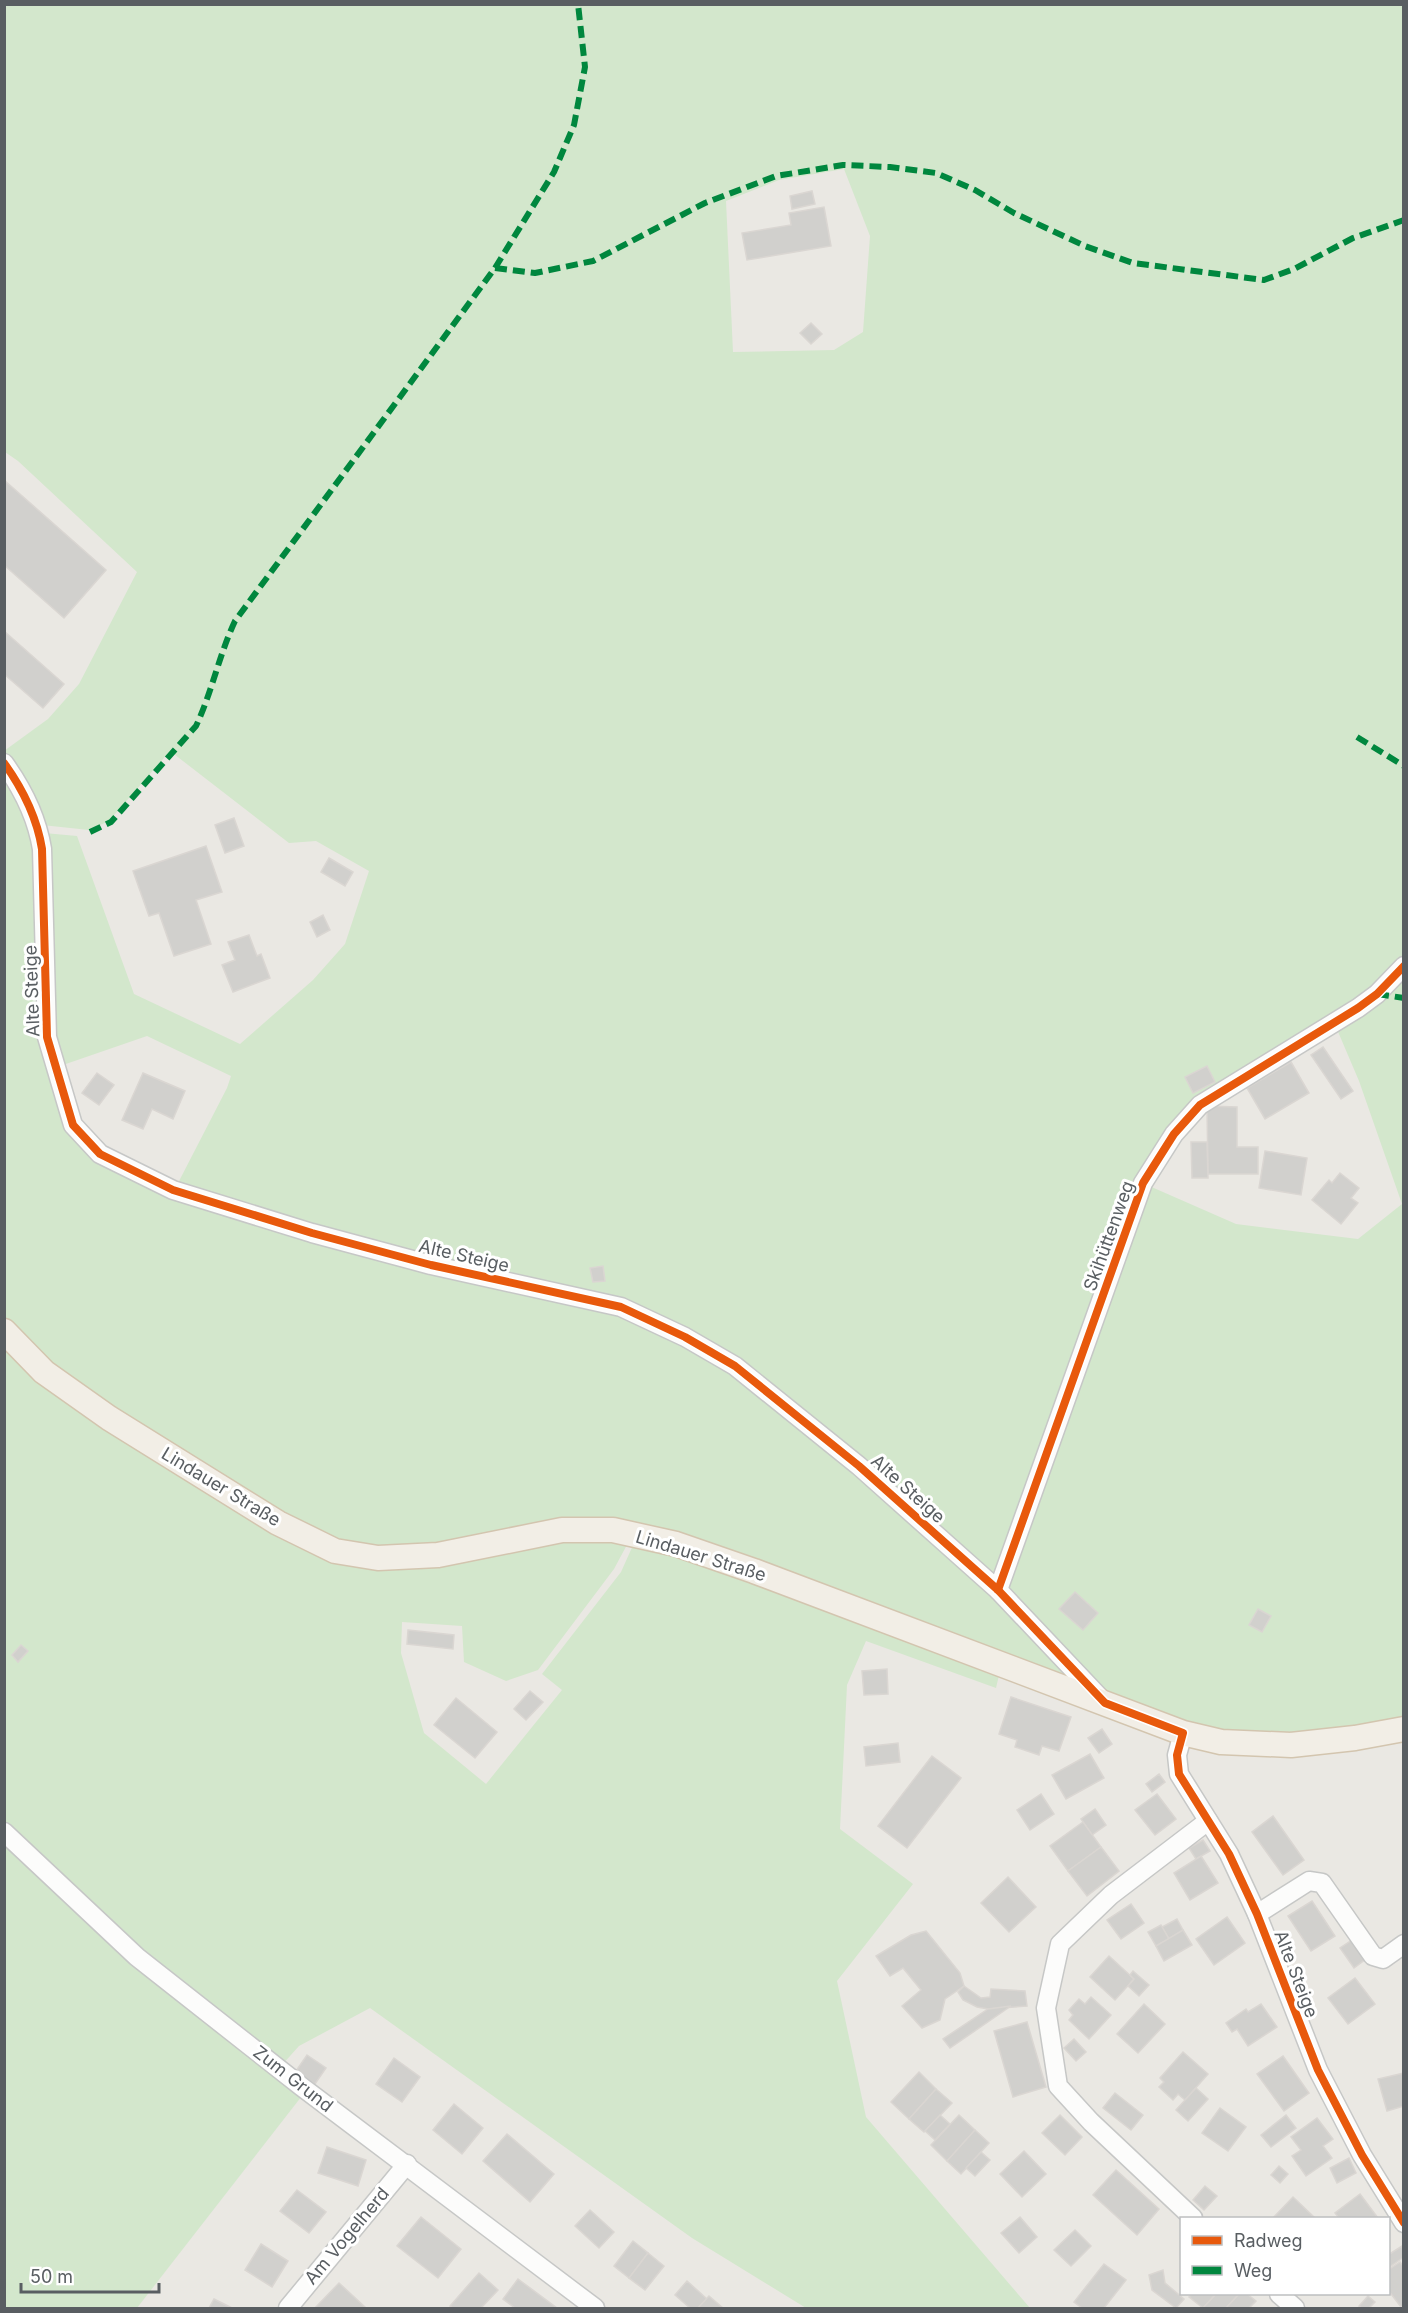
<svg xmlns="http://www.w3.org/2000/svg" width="1408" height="2313" font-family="Inter,sans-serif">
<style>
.green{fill:#d3e7cc;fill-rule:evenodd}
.building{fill:#d1d0cd;stroke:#dad6d2;stroke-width:1.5}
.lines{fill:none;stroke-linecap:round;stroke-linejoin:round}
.minor-casing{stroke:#c6c7c6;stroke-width:21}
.major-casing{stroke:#d3c5af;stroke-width:27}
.minor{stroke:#fcfcfb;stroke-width:18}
.major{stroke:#f2eee6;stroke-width:24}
.quiet{stroke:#00873e;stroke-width:6;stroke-dasharray:12 6;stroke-linecap:butt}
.cycleway-casing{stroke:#fff;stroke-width:11}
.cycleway{stroke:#e8590c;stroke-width:8}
.labels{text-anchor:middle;stroke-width:6;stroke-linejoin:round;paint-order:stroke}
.street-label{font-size:18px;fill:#595e62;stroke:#fff}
</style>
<rect width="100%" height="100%" fill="#eae8e3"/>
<g class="green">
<path d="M5,5h1398v1714l-113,17 -68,-3 -36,-10 -81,-29 -102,-105 -315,-255 -511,-149 50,-97 4,-12 -84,-40 -87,30 -9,-29 -7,-204 33,3 57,158 106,50 73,-64 32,-36 24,-73 -53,-30 -27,2 -119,-92 -61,70 -20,9 -47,-5 -37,-69 -1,-5 44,-32 31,-35 58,-112 -119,-111 -13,-9zM844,169l26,67 -7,96 -29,18 -101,2 -7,-151 53,-21zM1336,1027l23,54 43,123 -44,35 -122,-15 -89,-39 56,-79z"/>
<path d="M4,771l29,57 6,90 29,207 62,50 491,136 112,58 261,224 85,89 -321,-123 -78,-26 -119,-15 -125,27 -56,3 -45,-6 -54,-26 -231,-150 -45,-48z"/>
<path d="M5,1343l330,216 226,-20 68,2 -15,28 -76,101 -32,11 -42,-19 -2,-36 -60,-4 -1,31 23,80 62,51 76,-94 -20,-16 79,-102 13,-29 42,10 324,118 -4,17 -130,-47 -19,44 -7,144 73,55 -76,97 29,136 164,191h-224l-114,-70 -322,-230 -71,38 -18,20 -142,-113 -134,-125z"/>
<path d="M4,1836l301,256 -168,216h-132z"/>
</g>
<g class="building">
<path d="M812,191l3,13 -23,5 -2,-13z"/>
<path d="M824,207l7,39 -84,14 -5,-27 49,-8 -2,-12z"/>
<path d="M811,323l11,11 -11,10 -11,-11z"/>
<path d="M4,480l102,90 -42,48 -60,-53z"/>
<path d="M4,631l60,53 -21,24 -39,-34z"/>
<path d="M234,818l10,28 -19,7 -10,-28z"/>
<path d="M206,846l16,46 -26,8 15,44 -37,12 -15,-43 -10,3 -16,-45z"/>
<path d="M329,858l24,14 -8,14 -24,-14z"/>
<path d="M323,915l7,15 -13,7 -7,-15z"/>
<path d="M249,935l8,21 4,-2 9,24 -37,14 -11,-27 13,-5 -7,-18z"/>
<path d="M1323,1047l30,44 -12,8 -30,-44z"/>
<path d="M1291,1062l18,31 -44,26 -18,-31z"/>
<path d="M1207,1066l8,16 -22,11 -8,-16z"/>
<path d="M97,1073l17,12 -15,20 -17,-12z"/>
<path d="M143,1073l42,18 -12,28 -21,-10 -9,20 -21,-9z"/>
<path d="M1207,1106l30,1v40h21v27h-50z"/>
<path d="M1191,1142h16l1,36h-16z"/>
<path d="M1265,1151l42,7 -6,37 -42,-7z"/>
<path d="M1340,1173l19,15 -8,10 7,5 -17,21 -29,-24 17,-20 3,3z"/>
<path d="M603,1266l2,15 -12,1 -3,-14z"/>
<path d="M1075,1592l23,21 -15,17 -24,-21z"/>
<path d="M1258,1609l13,7 -9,16 -13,-7z"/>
<path d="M408,1630l46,5 -1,14 -46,-5z"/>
<path d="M21,1645l7,6 -10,11 -6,-7z"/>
<path d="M887,1669l1,25 -24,1 -2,-24z"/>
<path d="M530,1691l13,11 -17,18 -12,-11z"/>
<path d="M1011,1697l60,20 -12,34 -17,-5 -3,9 -24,-8 2,-7 -18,-6z"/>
<path d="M456,1698l41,34 -22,26 -41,-33z"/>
<path d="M1102,1729l10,15 -13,9 -11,-15z"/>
<path d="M898,1743l2,19 -34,4 -2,-19z"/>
<path d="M1090,1754l14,24 -38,21 -14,-24z"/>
<path d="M932,1756l29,22 -54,70 -29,-22z"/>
<path d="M1159,1774l6,8 -13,10 -6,-8z"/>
<path d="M1041,1794l13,20 -24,16 -13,-20z"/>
<path d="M1157,1794l19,25 -21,16 -20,-25z"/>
<path d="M1095,1809l11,16 -14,10 -11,-16z"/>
<path d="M1273,1816l31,44 -21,15 -31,-43z"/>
<path d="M1083,1822l18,25 -33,24 -18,-25z"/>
<path d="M1203,1840l7,11 -14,8 -7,-11z"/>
<path d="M1101,1847l18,24 -32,25 -19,-25z"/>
<path d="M1201,1856l17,27 -28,17 -16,-27z"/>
<path d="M1008,1877l28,30 -27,25 -28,-29z"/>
<path d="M1312,1901l23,35 -24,15 -23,-35z"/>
<path d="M1131,1904l13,19 -23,16 -14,-19z"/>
<path d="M1227,1917l18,26 -31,22 -18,-26z"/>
<path d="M1177,1919l6,11 -14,9 -7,-12z"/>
<path d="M1161,1925l8,14 -13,7 -8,-14z"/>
<path d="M1183,1930l9,15 -28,16 -8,-15z"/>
<path d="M926,1931l34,42 4,13 -19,13 -5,21 -18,8 -20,-22 19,-16 -18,-22 -13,8 -14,-20 35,-21z"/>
<path d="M1352,1940l14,19 -12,9 -14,-20z"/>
<path d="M1109,1956l25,23 -19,21 -25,-23z"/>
<path d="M1133,1971l16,14 -10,11 -11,-10 6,-7 -4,-4z"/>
<path d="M1355,1978l20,26 -27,20 -20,-26z"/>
<path d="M964,1986l17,12 9,-1 1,-8 34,2 2,15 -39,3 -11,-2 -14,-7 -5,-8z"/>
<path d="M1091,1997l20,18 -22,24 -20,-19 4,-5 -4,-5 10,-11 6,5z"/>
<path d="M1144,2004l21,20 -27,29 -21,-19z"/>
<path d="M1261,2004l16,23 -29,19 -11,-17 -5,3 -6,-9 20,-14 2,3z"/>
<path d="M1011,2006l-61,42 -7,-9 45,-30z"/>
<path d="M1027,2022l19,65 -33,10 -19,-66z"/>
<path d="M1074,2039l12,13 -10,9 -12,-13z"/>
<path d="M1183,2052l25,22 -23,26 -7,-6 -5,6 -14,-13 5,-5 -4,-4z"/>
<path d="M307,2055l19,13 -11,16 -19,-13z"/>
<path d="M1283,2056l26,37 -25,18 -27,-37z"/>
<path d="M394,2058l26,19 -18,25 -26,-18z"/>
<path d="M919,2072l17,17 -27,30 -18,-17z"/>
<path d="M1404,2073v33l-17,5 -9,-32z"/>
<path d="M1196,2088l12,11 -20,22 -12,-11z"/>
<path d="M936,2089l16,14 -28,29 -15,-13z"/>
<path d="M1115,2093l28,22 -12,15 -28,-22z"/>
<path d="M454,2104l29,24 -21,26 -29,-24z"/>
<path d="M1220,2108l26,19 -18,24 -26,-18z"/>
<path d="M940,2115l10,9 -15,16 -10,-9z"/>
<path d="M959,2115l16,15 -28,31 -16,-16z"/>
<path d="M1060,2115l22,22 -17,18 -23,-22z"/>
<path d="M1286,2115l10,13 -25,19 -10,-12z"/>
<path d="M1317,2118l16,21 -10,7 9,12 -26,18 -14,-20 9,-6 -10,-13z"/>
<path d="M975,2130l14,13 -28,31 -14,-13z"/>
<path d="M507,2134l47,40 -24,28 -47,-41z"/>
<path d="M327,2147l39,13 -8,26 -40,-13z"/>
<path d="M1024,2151l22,23 -24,23 -22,-23z"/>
<path d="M981,2152l9,8 -15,16 -9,-8z"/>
<path d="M1349,2158l7,15 -19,10 -7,-15z"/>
<path d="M1279,2166l9,8 -8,9 -9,-8z"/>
<path d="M1116,2170l43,39 -22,26 -44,-40z"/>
<path d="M1205,2186l12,10 -13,14 -11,-10z"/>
<path d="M297,2190l29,22 -17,21 -29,-22z"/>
<path d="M1360,2194l18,24h-39l-4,-5z"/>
<path d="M1293,2197l22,21h-42z"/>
<path d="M590,2210l24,22 -15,16 -24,-22z"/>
<path d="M421,2217l40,32 -23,29 -41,-32z"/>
<path d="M1020,2217l17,20 -18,16 -18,-20z"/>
<path d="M1075,2230l16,16 -20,20 -17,-16z"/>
<path d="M633,2241l15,12 -19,25 -15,-12z"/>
<path d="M261,2244l27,17 -16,26 -27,-17z"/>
<path d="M1402,2246l2,11 -16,11v-13z"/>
<path d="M648,2253l16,13 -19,24 -16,-12z"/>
<path d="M1400,2262l4,5v38l-3,2 -13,-17v-20z"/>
<path d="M1104,2264l22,16 -22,28h-22l-8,-6z"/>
<path d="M1163,2270l2,13 19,16 -8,9 -24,-18 -3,-15z"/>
<path d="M479,2273l19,17 -17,18h-28l-3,-2z"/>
<path d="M518,2279l39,29h-42l-12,-9z"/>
<path d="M687,2281l20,18 -9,9h-8l-15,-13z"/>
<path d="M339,2283l27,25h-51z"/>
<path d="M1192,2294h24l-13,14 -14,-11z"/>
<path d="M1216,2294h23l-13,14h-23z"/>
<path d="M1239,2294h8l9,7 -7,7h-23z"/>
<path d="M709,2296l14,12h-25z"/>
<path d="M1368,2296l7,6 -6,6h-7l-3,-2z"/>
<path d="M214,2299l18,9h-23z"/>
</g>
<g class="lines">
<defs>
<g id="minor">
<path d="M4,763c18,25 33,55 38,86l5,188 26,88 27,29 73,36 139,43 119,32 190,42 64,30 50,29 124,100 139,124 106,112"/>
<path d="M998,1590l145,-407 31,-49 26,-29 158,-97 19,-14 27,-28"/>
<path d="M1183,1733l-6,22 2,19 50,80 28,60 61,156 44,85 42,68"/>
<path d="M4,1832l133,125 165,130 293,221"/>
<path d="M1257,1914l52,-33 13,2 51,73 10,3 21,-15"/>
<path d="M1193,2218l-102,-96 -33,-36 -12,-78 14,-64 51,-49 97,-74"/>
<path d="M1279,2294l16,14"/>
<path d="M288,2308l119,-144"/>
</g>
<path id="major" d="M4,1331l40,41 65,46 169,105 57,28 43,7 60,-3 124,-25h51l63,14 78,27 429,162 38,9 70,3 64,-7 49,-9"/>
</defs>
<use href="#minor" class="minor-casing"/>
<use href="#major" class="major-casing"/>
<use href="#minor" class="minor"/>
<use href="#major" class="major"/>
<g class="quiet">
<path d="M495,268l40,5 58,-12 112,-58 71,-27 67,-11 47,2 46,6 39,17 39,23 71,33 48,17 131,17 30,-11 59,-31 51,-18"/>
<path d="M1357,737l47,29"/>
<path d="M90,832l21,-10 85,-96c16,-34 23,-71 39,-105l260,-353 59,-96 20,-47 11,-58 -7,-63"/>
<path d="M1377,994l27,4"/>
</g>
<defs>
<g id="cycleway">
<path d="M4,763c18,25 33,55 38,86l5,188 26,88 27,29 73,36 139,43 119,32 190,42 64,30 50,29 124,100 139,124 107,113 78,30 -6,22 2,19 50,80 28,60 61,156 44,85 42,68"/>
<path d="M998,1590l145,-407 31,-49 26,-29 158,-97 19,-14 27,-28"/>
</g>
</defs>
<use href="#cycleway" class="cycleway-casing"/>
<use href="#cycleway" class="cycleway"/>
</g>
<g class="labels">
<g class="street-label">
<text transform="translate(32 991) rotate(-92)" y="6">Alte Steige</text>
<text transform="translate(1109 1236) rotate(-70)" y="6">Skihüttenweg</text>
<text transform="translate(464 1256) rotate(13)" y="6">Alte Steige</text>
<text transform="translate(221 1487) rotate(31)" y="6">Lindauer Straße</text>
<text transform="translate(908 1489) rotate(42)" y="6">Alte Steige</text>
<text transform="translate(701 1556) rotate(17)" y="6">Lindauer Straße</text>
<text transform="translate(1296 1974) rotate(69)" y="6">Alte Steige</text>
<text transform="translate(293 2079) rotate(38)" y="6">Zum Grund</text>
<text transform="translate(347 2236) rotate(-50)" y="6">Am Vogelherd</text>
</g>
</g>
<rect width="1408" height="2313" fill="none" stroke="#595e62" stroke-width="12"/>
<rect x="1180" y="2217" width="210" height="78" fill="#ffffff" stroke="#bdbfc0" stroke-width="1.5"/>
<rect x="1192" y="2236" width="30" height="9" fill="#e8590c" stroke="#bdbfc0" stroke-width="1.5"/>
<text x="1234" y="2247" font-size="18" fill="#595e62">Radweg</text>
<rect x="1192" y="2266" width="30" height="9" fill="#00873e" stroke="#bdbfc0" stroke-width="1.5"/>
<text x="1234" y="2277" font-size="18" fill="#595e62">Weg</text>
<path d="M21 2283v9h138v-9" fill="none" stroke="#595e62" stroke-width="3"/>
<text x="30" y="2283" font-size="18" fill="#595e62" stroke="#ffffff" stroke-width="4.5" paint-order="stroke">50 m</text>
</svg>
